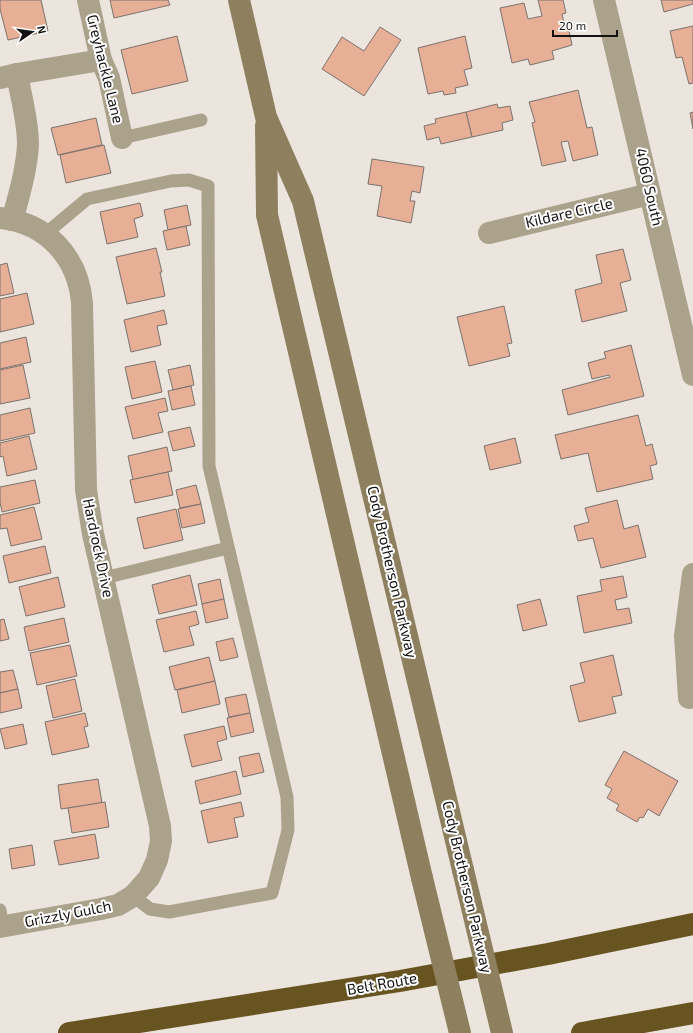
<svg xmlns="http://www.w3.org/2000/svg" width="693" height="1033" font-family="'Exo 2',sans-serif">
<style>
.building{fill:#e6af96;stroke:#7b736f}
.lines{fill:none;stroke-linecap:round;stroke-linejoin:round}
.lane{stroke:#aba28c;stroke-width:13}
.street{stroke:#aba28c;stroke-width:22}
.secondary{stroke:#8e805f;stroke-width:22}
.highway{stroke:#675421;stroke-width:22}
.secondary-bridge{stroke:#8e805f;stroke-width:22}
.labels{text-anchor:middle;stroke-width:4;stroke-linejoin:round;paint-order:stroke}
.street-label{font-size:15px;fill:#141210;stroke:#fff}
</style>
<rect width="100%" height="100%" fill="#ece5de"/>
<g class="building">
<path d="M0,0h41l7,31 -40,9 -8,-31z"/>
<path d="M110,0h58l2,5 -56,13z"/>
<path d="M538,0h25l3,13 -4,1 3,13 3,-1 4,19 -20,6 2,8 -24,6 -2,-6 -16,4 -12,-55 24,-5 4,16 14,-3z"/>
<path d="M661,0h32v4l-29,8z"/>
<path d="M693,26v57l-4,1 -7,-27 -6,1 -6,-27z"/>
<path d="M380,27l21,13 -37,56 -42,-27 20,-32 22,14z"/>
<path d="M177,36l11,45 -56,13 -11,-44z"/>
<path d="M465,36l7,32 -8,2 4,15 -13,3 1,5 -12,2 -1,-4 -15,3 -10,-46z"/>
<path d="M578,90l9,38 5,-1 6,28 -25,6 -5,-20 -7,1 5,19 -24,5 -10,-43 3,-1 -6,-20z"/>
<path d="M497,104l1,4 12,-2 3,14 -11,3 1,7 -31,7 -6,-25z"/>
<path d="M466,112l6,25 -31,7 -2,-7 -12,3 -3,-14 12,-3 -1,-4z"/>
<path d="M693,112v17l-3,-16z"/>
<path d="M96,118l6,27 -44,10 -7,-27z"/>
<path d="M104,145l7,28 -45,10 -6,-28z"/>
<path d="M372,159l52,8 -4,26 -8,-2 -2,10h5l-4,22 -34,-7 5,-30 -14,-2z"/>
<path d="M140,203l3,13 -9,3 4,18 -31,7 -7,-32z"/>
<path d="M187,205l4,20 -23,5 -4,-20z"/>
<path d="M186,226l4,19 -23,5 -4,-19z"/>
<path d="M156,248l6,24h-2l5,24 -38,8 -11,-47z"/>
<path d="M623,249l8,31 -11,3 7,28 -45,11 -7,-32 27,-7 -6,-28z"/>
<path d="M7,263l7,30 -14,3v-31z"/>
<path d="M27,293l7,31 -34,8v-33z"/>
<path d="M504,306l8,37 -5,1 3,12 -41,10 -12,-49z"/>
<path d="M164,310l3,14 -10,2 4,19 -30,7 -7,-32z"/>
<path d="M26,337l5,25 -31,7v-26z"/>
<path d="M631,345l13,51 -76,19 -6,-25 48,-13 -1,-2 -17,4 -4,-16 18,-5 -2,-6z"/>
<path d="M155,361l7,31 -30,7 -7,-32z"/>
<path d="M23,365l7,33 -30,6v-34z"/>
<path d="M190,365l4,20 -21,5 -5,-20z"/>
<path d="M191,386l4,19 -23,5 -4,-19z"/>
<path d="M165,398l3,13 -10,2 5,19 -30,7 -8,-32z"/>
<path d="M30,408l5,25 -35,8v-26z"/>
<path d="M638,415l8,31 6,-2 5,20 -7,2 3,13 -56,13 -9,-39 -27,6 -6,-24z"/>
<path d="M190,427l5,19 -22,5 -5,-19z"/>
<path d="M29,436l8,33 -30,7 -4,-20 -3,1v-14z"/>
<path d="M515,438l6,25 -31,7 -6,-24z"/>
<path d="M167,447l5,24 -39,9 -5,-24z"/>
<path d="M168,472l5,23 -38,8 -5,-23z"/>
<path d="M35,480l5,23 -38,9 -2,-10v-15z"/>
<path d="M196,485l5,19 -21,4 -4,-18z"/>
<path d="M617,500l7,29 14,-4 8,32 -45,11 -8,-30 -15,3 -4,-15 15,-4 -4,-14z"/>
<path d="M201,504l4,19 -23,5 -4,-19z"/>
<path d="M34,507l8,32 -31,7 -4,-18 -7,1v-14z"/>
<path d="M176,509l7,31 -39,9 -7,-31z"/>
<path d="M45,546l6,27 -42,10 -6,-27z"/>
<path d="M190,575l7,30 -38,9 -7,-29z"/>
<path d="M623,576l4,21 -12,3 2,10 12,-2 3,15 -48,10 -7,-37 25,-5 -2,-11z"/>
<path d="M58,577l7,30 -39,9 -7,-29z"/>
<path d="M220,579l4,20 -22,5 -4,-20z"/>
<path d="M224,599l4,19 -22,5 -4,-19z"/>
<path d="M540,599l7,26 -24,6 -6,-26z"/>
<path d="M196,611l3,13 -10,3 5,18 -30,7 -8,-32z"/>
<path d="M64,618l5,24 -40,9 -5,-24z"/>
<path d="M4,619l5,20 -9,2v-21z"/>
<path d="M233,638l5,19 -18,4 -4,-19z"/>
<path d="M70,645l7,31 -40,9 -7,-32z"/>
<path d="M613,655l9,40 -10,2 4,16 -37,9 -9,-36 15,-4 -5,-19z"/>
<path d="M209,657l6,24 -40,9 -6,-23z"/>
<path d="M13,670l5,19 -18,4v-21z"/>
<path d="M75,679l7,32 -29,7 -7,-32z"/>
<path d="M215,681l5,23 -38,9 -5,-23z"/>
<path d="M18,689l4,19 -22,5v-20z"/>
<path d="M246,694l4,19 -21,4 -4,-19z"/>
<path d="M85,713l3,13 -4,1 5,20 -37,8 -7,-33z"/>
<path d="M250,713l4,19 -23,5 -4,-19z"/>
<path d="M23,724l4,20 -22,5 -5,-20z"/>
<path d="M224,726l3,13 -10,3 5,18 -30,7 -8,-32z"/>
<path d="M624,751l54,30 -19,35 -11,-7 -5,9 -3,-1 -3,5 -21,-12 3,-5 -12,-7 5,-9 -7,-4z"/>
<path d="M259,753l5,19 -21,5 -4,-20z"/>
<path d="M236,771l5,23 -41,10 -5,-23z"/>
<path d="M98,779l4,24 -41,6 -3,-24z"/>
<path d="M105,802l4,25 -37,6 -4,-25z"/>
<path d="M241,802l3,14 -10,2 4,19 -30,6 -7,-32z"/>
<path d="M95,834l4,24 -40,7 -5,-24z"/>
<path d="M32,845l3,20 -23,4 -3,-20z"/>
</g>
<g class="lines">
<g class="lane">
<path d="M122,138l79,-18"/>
<path d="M44,235l43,-36 84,-18 18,-1 19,6 1,280 78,331 1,33 -16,63 -103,19 -19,-3 -17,-13"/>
<path d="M104,578l124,-30"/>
<path d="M0,910l2,17"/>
</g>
<g class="street">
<path d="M88,0l13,60 8,18 13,60"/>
<path d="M604,0l89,375"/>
<path d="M0,78l17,-4 84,-14"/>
<path d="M0,218c47,5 78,39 82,85l4,187 7,44 67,292 1,15 -4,19 -8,18 -16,18 -15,9 -17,4 -101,18"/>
<path d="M12,220c7,-23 15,-52 16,-76 0,-23 -7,-47 -11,-70"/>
<path d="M489,233l161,-39"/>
<path d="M693,574l-8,62 4,62 4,-1"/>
</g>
<g class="secondary">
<path d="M239,0l27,117 37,84 160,669"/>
<path d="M266,126l1,89 155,663"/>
</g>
<g class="highway">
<path d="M69,1033l331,-52 148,-27 145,-30"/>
<path d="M582,1033l111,-20"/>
</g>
<g class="secondary-bridge">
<path d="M463,870l39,163"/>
<path d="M422,878l38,155"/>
</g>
</g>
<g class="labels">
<g class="street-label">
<text transform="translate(105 69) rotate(76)" y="5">Greyhackle Lane</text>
<text transform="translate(649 187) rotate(77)" y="5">4060 South</text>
<text transform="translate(569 213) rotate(-13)" y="5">Kildare Circle</text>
<text transform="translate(98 548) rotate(78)" y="5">Hardrock Drive</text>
<text transform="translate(392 572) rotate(77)" y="5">Cody Brotherson Parkway</text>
<text transform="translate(467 887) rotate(77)" y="5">Cody Brotherson Parkway</text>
<text transform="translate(68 914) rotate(-11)" y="5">Grizzly Gulch</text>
<text transform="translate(382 984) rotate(-10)" y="5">Belt Route</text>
</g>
</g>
<g transform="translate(32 32) rotate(77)" stroke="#ffffff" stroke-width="3" paint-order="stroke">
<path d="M0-3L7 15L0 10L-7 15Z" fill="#141210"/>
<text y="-6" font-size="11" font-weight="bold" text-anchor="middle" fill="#141210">N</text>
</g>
<path d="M553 30v6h64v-6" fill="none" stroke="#141210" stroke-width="2"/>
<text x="559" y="30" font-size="12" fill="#141210" stroke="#ffffff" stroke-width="3" paint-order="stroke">20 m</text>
</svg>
